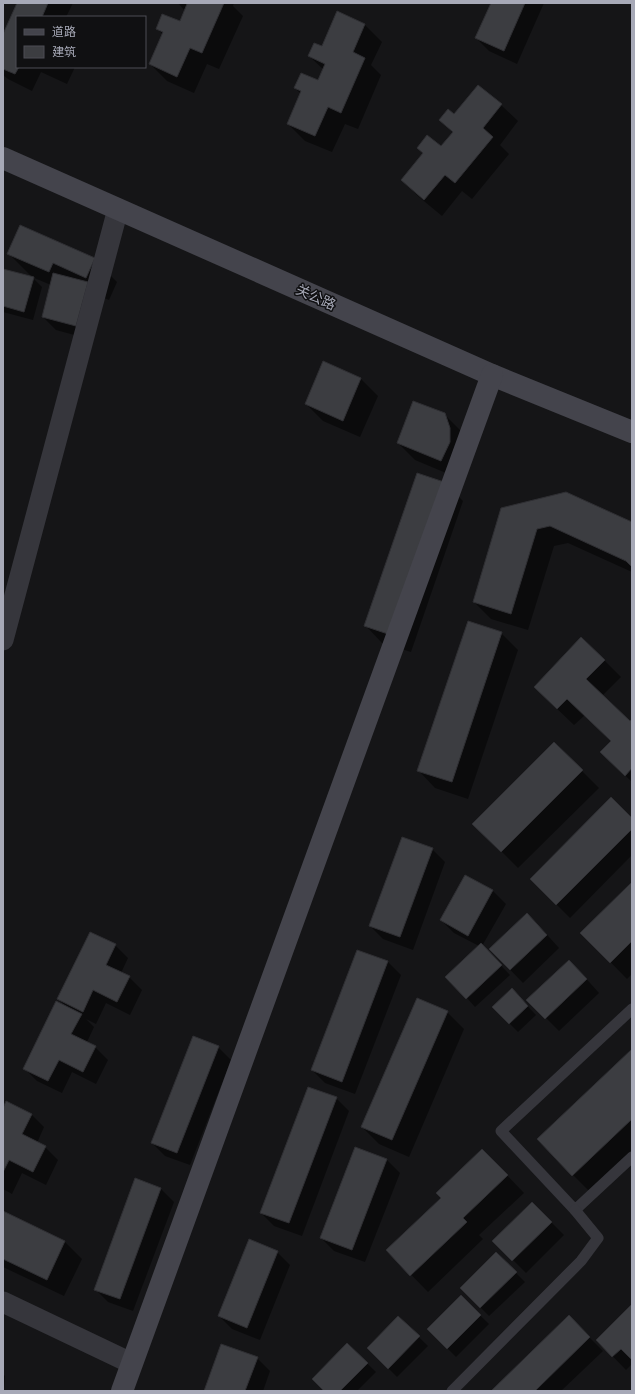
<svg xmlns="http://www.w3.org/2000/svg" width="635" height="1394" font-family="Poppins,'Noto Sans SC',sans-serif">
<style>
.shadow{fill:#0007}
.building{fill:#3c3d41;stroke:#2f2f33}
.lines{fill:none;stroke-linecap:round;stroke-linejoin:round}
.lane{stroke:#36363c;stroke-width:11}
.street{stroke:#36363c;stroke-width:21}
.secondary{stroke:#44444c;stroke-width:22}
.labels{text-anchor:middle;stroke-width:3;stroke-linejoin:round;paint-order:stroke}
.street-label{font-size:14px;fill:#a7a9b7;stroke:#101012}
</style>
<rect width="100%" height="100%" fill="#151517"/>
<g class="shadow">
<path d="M18,3h55l-7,14h-49v50h58l-8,17 -26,-12 -9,19 -24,-12 -5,-4v-39z"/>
<path d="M178,3h56l-1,3 10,10 -24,53 -12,-5 -13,29 -27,-12 -17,-17 13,-29 -6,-7 23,-6 5,-11z"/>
<path d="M492,3h52l-27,61 -28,-13 -13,-13z"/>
<path d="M338,13l27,12 17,17 -11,23 10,10 -23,54 -13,-5 -13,28 -27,-11 -17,-17 13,-30 -6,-6 23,-6 6,-12 -15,-14 13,-9z"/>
<path d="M501,105l17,16 -18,24 9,9 -37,45 -10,-8 -20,25 -23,-19 -17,-17 40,-32 11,-15 -13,-13z"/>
<path d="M9,254l85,5 23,23 -8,18 -9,-4 -11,43 -33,-9 -13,-13 8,-32 -19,-8 10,10 -9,33 -30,-8v-42l30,8z"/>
<path d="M324,363l37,16 17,17 -18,41 -37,-16 -17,-17z"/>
<path d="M444,414l17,17 -3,47 -43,-18 -17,-17z"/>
<path d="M446,484l17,17 -52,151 -29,-9 -16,-17z"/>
<path d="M502,509l130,14v49l-64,-29 -14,3 -26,84 -37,-11 -17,-17z"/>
<path d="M501,633l17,17 -50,149 -33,-11 -16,-17z"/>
<path d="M604,660l17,17 -19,19 28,27 2,-3v62l-31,-30 11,-11 -27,-26 -11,10 -22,-21z"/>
<path d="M554,743l45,45 -81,80 -44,-44z"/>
<path d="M632,820v35l-62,63 -39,-39z"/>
<path d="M432,849l13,13 -32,88 -30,-11 -13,-13z"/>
<path d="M632,883v91l-5,5 -45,-46z"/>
<path d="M493,891l13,13 -24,42 28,29 -35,32 -8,-9 12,-52 -25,-13 -13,-13z"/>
<path d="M540,927l19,21 -36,35 -33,-34z"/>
<path d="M115,945l13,13 -7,15 8,4 13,13 -12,25 -24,-12 -10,21 -10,-5 8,8 -7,15 8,5 13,13 -12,24 -24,-12 -10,21 -25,-12 -13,-13 43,-61 -9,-8z"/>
<path d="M358,951l30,11 13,13 -46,119 -30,-11 -13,-13z"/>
<path d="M582,974l17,19 -40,38 -31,-31z"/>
<path d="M512,990l24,25 -18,17 -25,-25z"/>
<path d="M447,1012l17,17 -55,128 -30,-13 -17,-17z"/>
<path d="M218,1047l13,13 -41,105 -25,-9 -13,-13z"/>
<path d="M632,1051v100l-42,41 -17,-17z"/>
<path d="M336,1098l13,13 -47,125 -28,-10 -13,-13z"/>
<path d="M3,1110l28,4 13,13 -7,16 8,4 13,13 -12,25 -24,-12 -10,21 -9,-5z"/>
<path d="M356,1148l31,12 13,13 -35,89 -31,-11 -13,-13z"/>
<path d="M499,1167l25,26 -45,42 4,4 -55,53 -41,-42z"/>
<path d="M161,1189l13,13 -41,109 -25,-9 -13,-13z"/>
<path d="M532,1203l32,32 -38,38 -32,-32z"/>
<path d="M3,1212l62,30 17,17 -18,37 -61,-29z"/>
<path d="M277,1252l13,13 -30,75 -28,-11 -13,-13z"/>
<path d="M496,1253l29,29 -36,34 -28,-28z"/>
<path d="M461,1297l28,27 -33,33 -28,-28z"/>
<path d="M632,1306v58l-6,6 -29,-30z"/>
<path d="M398,1317l30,29 -31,31 -29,-29z"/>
<path d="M569,1317l34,34 -42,40h-69z"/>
<path d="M347,1344l29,28 -19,19h-31z"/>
<path d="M257,1358l13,13 -7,20h-58z"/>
<path d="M3,1374l2,2 -1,15h-1z"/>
</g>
<g class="building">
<path d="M17,3h31l-6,14h-25v50h2l-4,7 -12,-5v-35z"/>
<path d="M184,3h40l-22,50 -12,-5 -13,29 -28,-13 14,-32 -7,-3 6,-15 18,7 7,-17z"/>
<path d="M491,3h34l-21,48 -29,-13z"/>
<path d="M337,11l28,13 -12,28 12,6 -24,55 -13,-6 -13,29 -28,-12 14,-33 -7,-3 7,-15 17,7 7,-16 -17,-8 6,-13 8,3z"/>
<path d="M478,85l24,19 -19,24 10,9 -38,46 -10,-8 -21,25 -23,-20 22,-27 -6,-5 10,-13 14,11 12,-14 -14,-12 9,-11 6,5z"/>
<path d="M20,225l75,33 -9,20 -33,-15 -4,9 -42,-18z"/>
<path d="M3,269l31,8 -10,35 -21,-6z"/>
<path d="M53,273l35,9 -12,44 -34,-9z"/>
<path d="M323,361l38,17 -18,43 -38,-17z"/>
<path d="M413,401l32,12 5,15v14l-9,19 -44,-18z"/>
<path d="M417,473l30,10 -53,153 -30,-10z"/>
<path d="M566,492l66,30v45l-6,-6 -76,-35 -13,3 -26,85 -38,-12 28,-94z"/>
<path d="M468,621l34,11 -50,150 -35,-11z"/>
<path d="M581,637l24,23 -19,19 44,42 2,-2v49l-7,8 -25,-24 11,-11 -44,-42 -10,10 -23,-22z"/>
<path d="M554,742l29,28 -82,82 -29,-28z"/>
<path d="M611,797l21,21v11l-76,76 -26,-26z"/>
<path d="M402,837l31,11 -33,89 -31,-11z"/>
<path d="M465,875l28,15 -25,46 -28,-16z"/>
<path d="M632,882v59l-22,22 -30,-30z"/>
<path d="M527,913l20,22 -37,35 -21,-21z"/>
<path d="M90,932l26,12 -10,21 24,11 -13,26 -24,-12 -10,22 -26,-13z"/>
<path d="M481,943l21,22 -36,34 -21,-22z"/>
<path d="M357,950l31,11 -46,121 -31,-12z"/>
<path d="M569,960l18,19 -42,40 -19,-19z"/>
<path d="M512,988l16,18 -19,18 -17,-17z"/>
<path d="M417,998l31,13 -56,129 -31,-13z"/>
<path d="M56,1001l26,13 -11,20 25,12 -13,26 -24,-12 -11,21 -25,-12z"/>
<path d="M193,1036l26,10 -42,107 -26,-10z"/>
<path d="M632,1049v70l-60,57 -35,-37z"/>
<path d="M308,1087l29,10 -48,126 -29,-10z"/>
<path d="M6,1101l26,13 -10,20 24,12 -13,26 -24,-12 -6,12v-64z"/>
<path d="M355,1147l32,12 -35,91 -32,-12z"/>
<path d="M482,1149l26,26 -45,43 4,4 -57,54 -24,-26 55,-52 -5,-5z"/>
<path d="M135,1178l26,10 -41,111 -26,-9z"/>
<path d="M532,1202l20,20 -40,39 -20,-20z"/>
<path d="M3,1211l62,30 -18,39 -44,-21z"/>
<path d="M249,1239l29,12 -31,77 -29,-12z"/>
<path d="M496,1252l21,20 -37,36 -20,-20z"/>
<path d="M461,1295l20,20 -34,34 -20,-20z"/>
<path d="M632,1304v56l-11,-11 -9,8 -16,-17z"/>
<path d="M569,1315l21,22 -55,54h-44z"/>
<path d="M398,1316l22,20 -32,33 -21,-21z"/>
<path d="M347,1343l21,20 -28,28h-16l-12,-12z"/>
<path d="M221,1344l37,13 -13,34h-41z"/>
</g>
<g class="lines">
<g class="lane">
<path d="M632,1009l-131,122 74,79 57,-53"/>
<path d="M452,1391l129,-130 17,-23 -23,-28"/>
</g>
<g class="street">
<path d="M3,640l115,-431"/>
<path d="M3,1302l128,61"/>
</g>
<g class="secondary">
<path d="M3,158l489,217 140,57"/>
<path d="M122,1391l370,-1016"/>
</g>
</g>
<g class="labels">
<g class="street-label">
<text transform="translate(316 297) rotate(24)" y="5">关公路</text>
</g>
</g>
<rect width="635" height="1394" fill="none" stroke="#a7a9b7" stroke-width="8"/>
<rect x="16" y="16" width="130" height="52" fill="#101012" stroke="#4c4d54"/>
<rect x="24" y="29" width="20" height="6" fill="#44444c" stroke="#4c4d54"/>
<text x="52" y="36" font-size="12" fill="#a7a9b7">道路</text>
<rect x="24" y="46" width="20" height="12" fill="#3c3d41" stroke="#4c4d54"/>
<text x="52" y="56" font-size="12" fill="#a7a9b7">建筑</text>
</svg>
